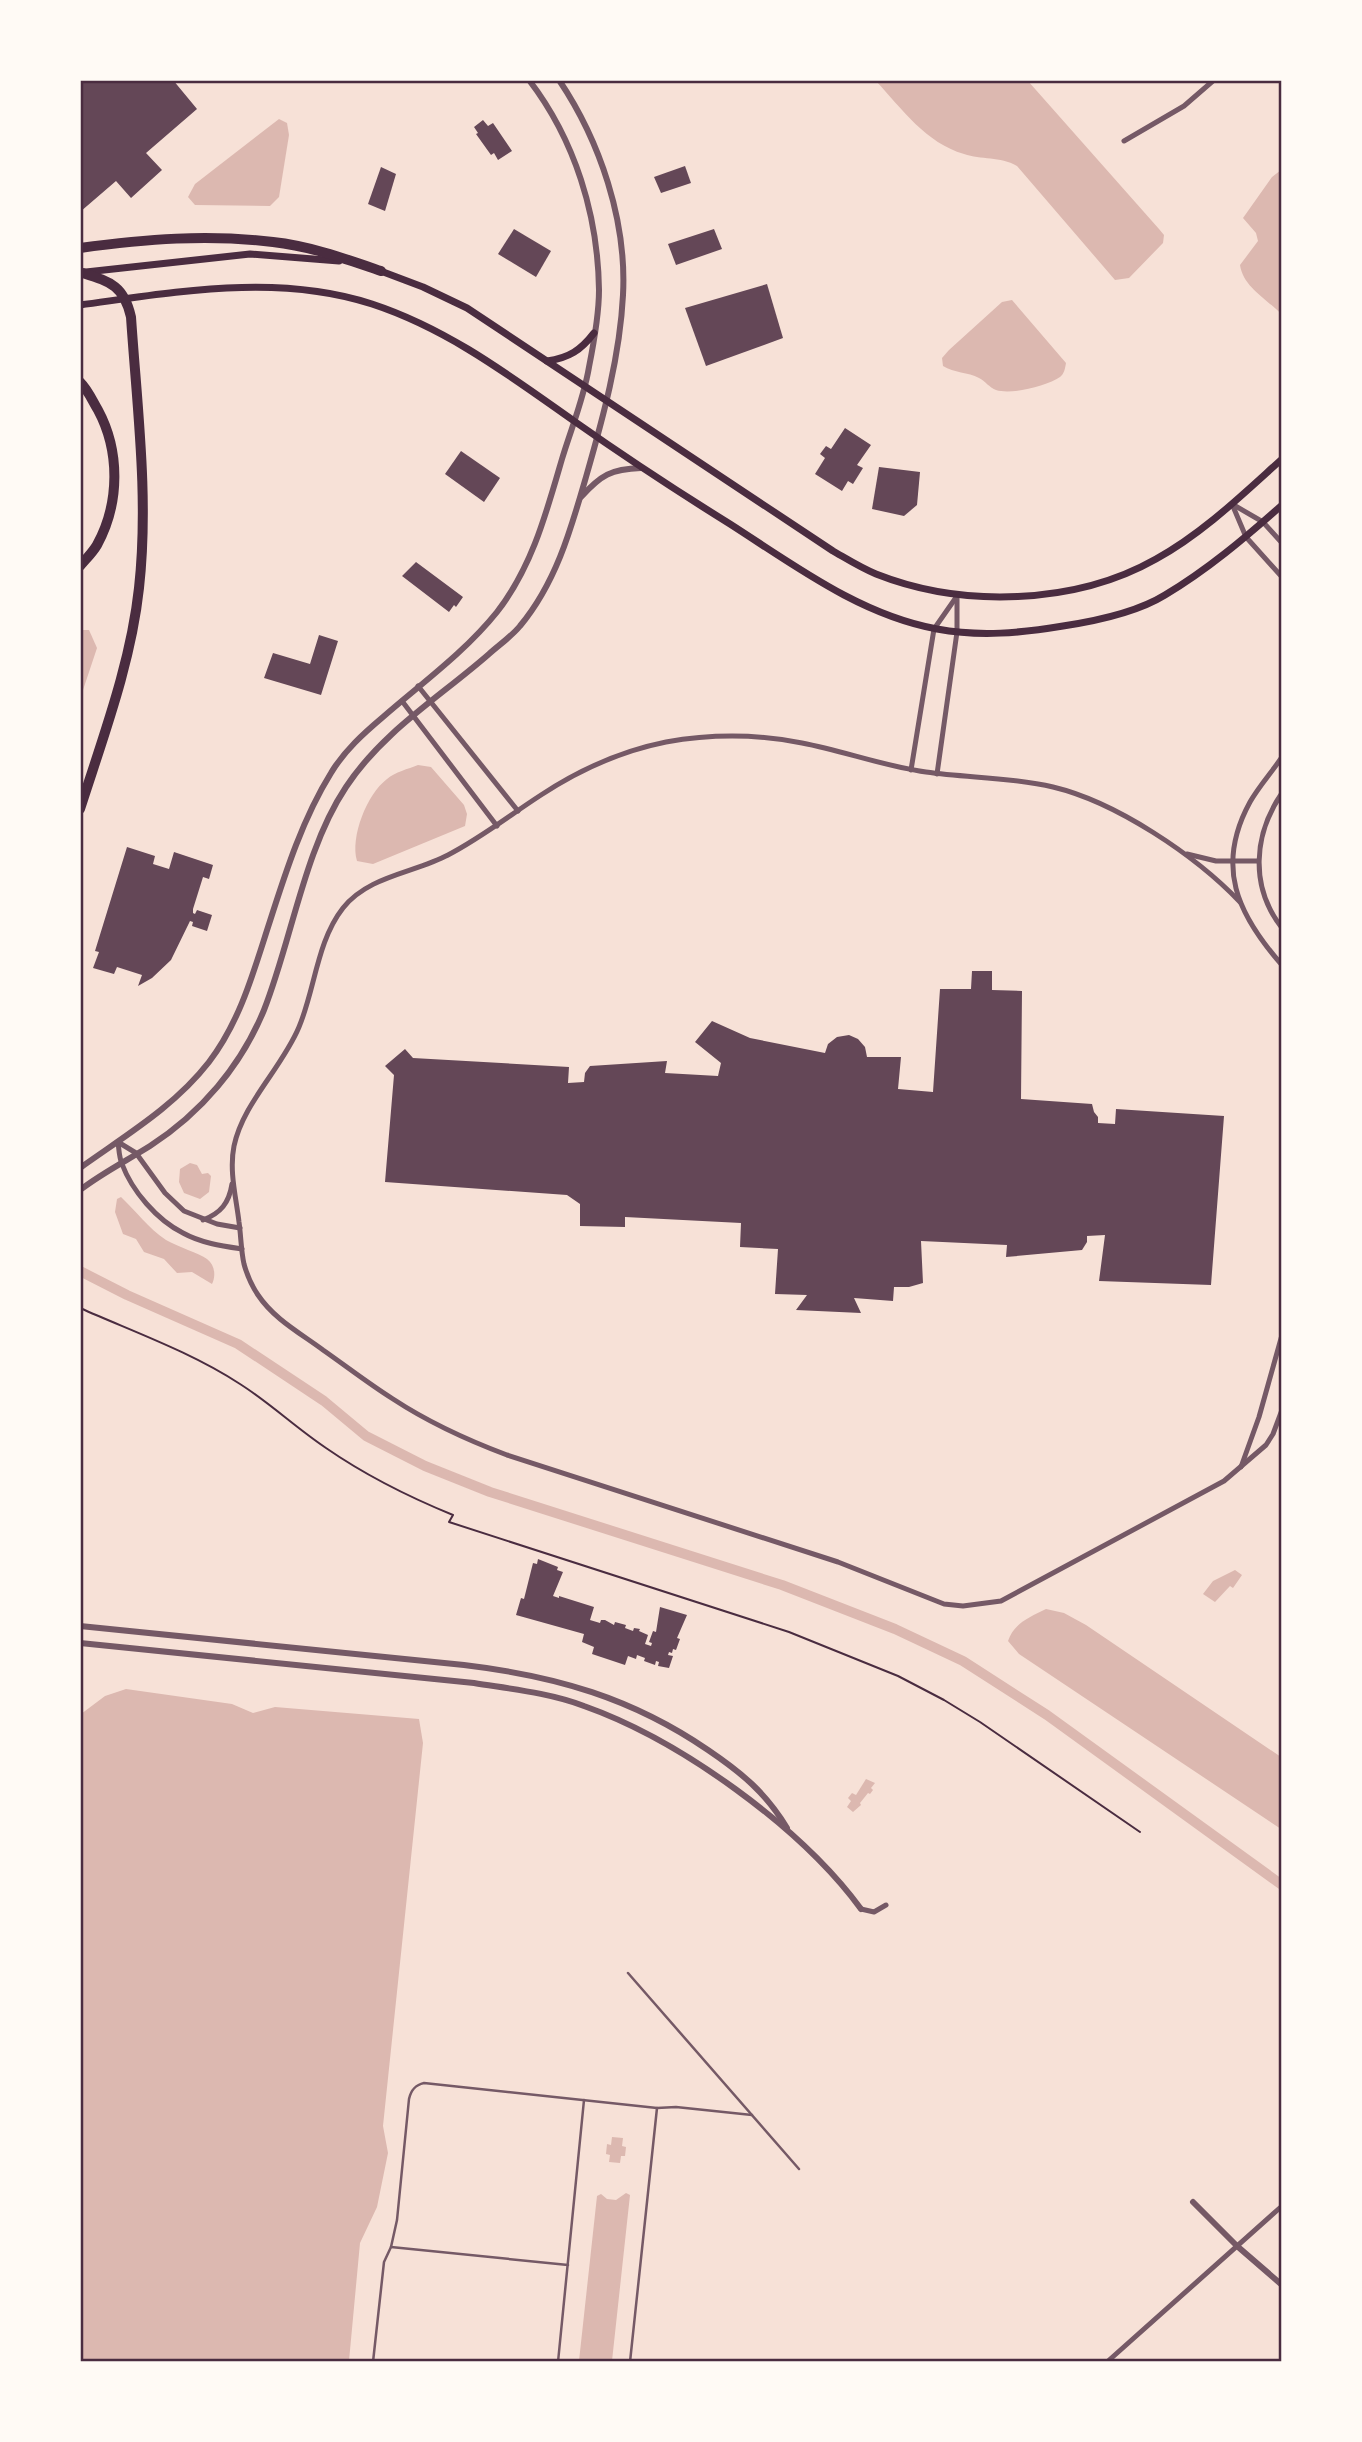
<svg xmlns="http://www.w3.org/2000/svg" width="1362" height="2442" font-family="Ubuntu,sans-serif">
<style>
.water{fill:#dcb8b0}
.lines{fill:none;stroke-linecap:round;stroke-linejoin:round}
.canal{stroke:#dcb8b0;stroke-width:10}
.building{fill:#644757}
.path{stroke:#4a2c40;stroke-width:2}
.service{stroke:#755966;stroke-width:2.5}
.minor{stroke:#755966;stroke-width:5}
.tertiary{stroke:#755966;stroke-width:6}
.secondary{stroke:#4a2c40;stroke-width:7}
.motorway{stroke:#4a2c40;stroke-width:10}
.neatline{fill:none;stroke:#4a2c40;stroke-width:2.5}
</style>
<rect width="100%" height="100%" fill="#f7e1d7"/>
<g class="water">
<path d="M876,81h152l131,148 5,6 -1,8 -34,35 -14,2 -98,-114c-17,-10 -36,-6 -53,-12 -38,-11 -62,-45 -88,-73z"/>
<path d="M279,119l8,4 2,12 -10,62 -9,9 -75,-1 -7,-8 7,-13z"/>
<path d="M1281,170v144c-14,-15 -38,-27 -41,-49l18,-24 -2,-8 -13,-15 29,-41z"/>
<path d="M1012,300l54,63c-1,6 -2,11 -6,14 -13,9 -49,18 -64,13 -6,-2 -11,-9 -17,-12 -11,-6 -25,-5 -36,-12l-1,-8 7,-8 53,-48z"/>
<path d="M81,630h8l8,18 -16,48z"/>
<path d="M418,765l13,2 33,38 3,9 -2,12 -92,38 -16,-3c-7,-24 10,-67 30,-82 8,-7 21,-10 31,-14z"/>
<path d="M190,1163l7,2 5,9 6,-1 3,3 -2,16 -9,7 -16,-6 -5,-11 1,-13z"/>
<path d="M121,1197c15,14 27,31 45,43 12,7 33,13 41,19 8,6 9,17 5,25l-20,-12 -15,1 -13,-14 -20,-7 -8,-13 -13,-5 -8,-22 2,-13z"/>
<path d="M1235,1570l7,5 -9,13 -3,-2 -15,16 -12,-8 10,-13z"/>
<path d="M1046,1609l18,4 22,12 195,132v72l-262,-175 -11,-13c6,-18 22,-24 38,-32z"/>
<path d="M126,1689l106,15 21,9 22,-6 144,12 4,24 -40,383 5,27 -11,54 -17,36 -11,118h-268v-647l24,-18z"/>
<path d="M866,1779l9,4 -4,5 2,2 -3,4 -2,-1 -8,10 1,2 -8,7 -6,-5 4,-6 -3,-3 4,-5 4,2z"/>
<path d="M612,2137l11,1 -1,8 4,1 -1,9h-4l-1,7 -11,-1 1,-7 -4,-1 1,-10 4,1z"/>
<path d="M626,2193l4,2 -18,166h-33l18,-165 4,-2 6,5 9,1z"/>
</g>
<g class="lines">
<path class="canal" d="M80,1271l47,24 111,49 86,57 42,35 59,30 65,26 292,93 113,44 68,32 84,54 235,170"/>
</g>
<g class="building">
<path d="M80,80h93l24,29 -51,44 16,17 -31,28 -15,-17 -36,31z"/>
<path d="M483,120l5,6 5,-3 19,28 -14,9 -4,-7 -3,2 -15,-21 2,-1 -4,-6z"/>
<path d="M685,166l6,17 -30,10 -7,-16z"/>
<path d="M381,167l15,7 -11,37 -17,-7z"/>
<path d="M514,229l37,22 -15,26 -38,-23z"/>
<path d="M714,229l8,20 -46,16 -8,-21z"/>
<path d="M767,284l16,54 -77,28 -21,-58z"/>
<path d="M845,428l26,17 -14,20 6,3 -10,16 -5,-3 -6,10 -27,-17 10,-16 -5,-4 6,-8 5,3z"/>
<path d="M461,451l39,27 -16,24 -39,-28z"/>
<path d="M879,467l41,5 -3,33 -13,11 -32,-7z"/>
<path d="M416,562l47,35 -7,10 -2,-2 -5,7 -47,-36z"/>
<path d="M319,635l19,6 -17,54 -57,-17 9,-25 37,11z"/>
<path d="M127,847l28,9 -2,8 16,5 5,-17 39,13 -4,14 -6,-2 -10,32v4l2,1 2,-4 15,5 -5,16 -15,-5 1,-4 -3,-1 -19,39 -19,18 -14,8 4,-11 -25,-8 -3,7 -21,-6 6,-16 -4,-1z"/>
<path d="M972,971h20v19l30,1 -1,108 71,5 2,8 4,5v6l17,1 1,-15 108,7 -13,169 -112,-4 6,-46 -18,1v6l-5,8 -76,7 1,-12 -86,-4 2,42 -14,4h-15l-1,14 -39,-3 7,15 -65,-3 11,-15 -32,-1 3,-45 -38,-2 1,-24 -116,-6v10l-45,-1v-22l-13,-9 -182,-13 9,-107 -9,-9 20,-17 8,9 156,9 -1,16 16,-1 1,-9 5,-7 77,-5 -2,12 53,3 3,-13 -26,-21 17,-21 38,17 75,15 3,-9 9,-7 12,-2 9,4 7,8 2,10h34l-3,32 35,3 7,-103h31z"/>
<path d="M538,1559l20,8 -1,3 6,2 -10,24 6,2v-2l35,11 -4,13 10,3 1,-3h4l9,5 1,-3 11,3 -1,3 8,3 1,-3 6,1 -1,2 9,4 -3,9 6,2 1,-3 -3,-1 4,-11 3,1 4,-25 27,8 -10,23 3,1 -4,11 -3,-1 -1,4 -3,-1 -1,3 5,1 -4,12 -11,-2 1,-4 -3,-1 -1,4 -11,-4 1,-3 -8,-3 -1,4 -8,-3 -3,9 -33,-11 2,-7 -12,-5 2,-8 -68,-19 5,-17 3,1 9,-36 4,1z"/>
</g>
<g class="lines">
<path class="path" d="M80,1308c54,24 111,44 160,76 30,19 56,44 86,64 39,27 83,49 127,67l-4,7 340,110 109,44 46,24 36,22 160,110"/>
<g class="service">
<path d="M628,1973l171,196"/>
<path d="M391,2247l177,18"/>
<path d="M373,2362l11,-100 7,-15 6,-27 12,-121c2,-9 6,-14 15,-16l233,25 19,-1 76,8"/>
<path d="M558,2362l26,-262"/>
<path d="M630,2362l27,-254"/>
</g>
<g class="minor">
<path d="M1124,141l60,-35 30,-26"/>
<path d="M1232,504l14,33 36,40"/>
<path d="M1232,504l31,18 19,21"/>
<path d="M418,686l100,125"/>
<path d="M402,701l95,125"/>
<path d="M1282,757c-10,15 -23,29 -32,45 -35,64 -13,112 32,163"/>
<path d="M911,770l23,-141 23,-33"/>
<path d="M937,774l20,-142v-36"/>
<path d="M1282,793c-29,42 -32,94 0,135"/>
<path d="M1187,854l29,7h42"/>
<path d="M1240,902c-45,-47 -124,-100 -187,-115 -42,-10 -85,-9 -127,-15 -43,-6 -82,-21 -124,-29 -45,-9 -91,-9 -136,-1 -45,9 -87,28 -125,53 -31,20 -60,43 -93,60 -34,18 -80,21 -105,53 -26,33 -28,81 -44,119 -17,41 -56,76 -65,119 -5,25 2,51 5,76 2,14 2,29 5,42 3,11 8,22 14,31 16,24 42,38 65,55 23,16 46,34 70,49 35,23 74,41 114,56l331,107 106,42 19,2 38,-5 223,-120 42,-36 7,-11 9,-24"/>
<path d="M118,1142c1,7 1,15 4,22 10,27 35,56 61,69 18,10 39,13 59,16"/>
<path d="M118,1142l18,11 29,40 19,18 33,13 23,4"/>
<path d="M203,1220c18,-7 26,-17 29,-36"/>
<path d="M1241,1467l18,-50 23,-82"/>
<path d="M861,1909l13,3 12,-7"/>
<path d="M1107,2362l175,-156"/>
</g>
<g class="tertiary">
<path d="M581,497c20,-22 30,-28 60,-29"/>
<path d="M80,1168c46,-33 94,-61 129,-106 32,-42 45,-92 61,-141 16,-50 33,-103 61,-148 13,-22 33,-40 52,-56 39,-34 82,-65 114,-105 35,-45 49,-98 65,-153 9,-30 22,-61 27,-92 5,-25 10,-52 10,-77 -1,-75 -24,-150 -70,-210"/>
<path d="M80,1190c22,-17 46,-29 70,-44 51,-33 91,-80 114,-136 28,-71 40,-160 82,-223 37,-56 94,-90 143,-133 10,-9 23,-18 31,-28 36,-43 51,-97 66,-149 17,-59 34,-121 37,-182 4,-74 -23,-154 -64,-215"/>
<path d="M80,1626l384,39c92,11 168,33 244,85 34,23 58,43 79,78"/>
<path d="M80,1643l394,40c37,6 76,10 110,23 96,34 217,121 277,203"/>
<path d="M1193,2202l44,44 45,39"/>
</g>
<g class="secondary">
<path d="M378,270l45,17 44,21 366,243c14,8 28,17 43,23 86,34 199,31 280,-15 47,-26 86,-64 126,-100"/>
<path d="M86,272l164,-18 89,7"/>
<path d="M80,305c97,-13 197,-32 292,-1 76,25 138,72 202,117 51,36 103,70 156,103 64,41 130,91 207,105 43,8 84,4 126,-3 33,-5 73,-13 102,-31 42,-25 80,-57 117,-90"/>
<path d="M547,361c22,-3 34,-11 47,-28"/>
</g>
<g class="motorway">
<path d="M80,248c65,-9 128,-14 193,-6 37,4 73,17 108,29"/>
<path d="M80,382c8,8 12,18 18,28 22,41 22,93 -1,135 -4,7 -11,14 -17,21"/>
<path d="M80,809c23,-72 51,-146 59,-221 10,-90 -2,-181 -8,-271 -7,-31 -20,-35 -48,-44"/>
</g>
</g>
<rect width="1362" height="2442" fill="none" stroke="#fffaf5" stroke-width="164"/>
<rect x="82" y="82" width="1198" height="2278" class="neatline"/>
</svg>
